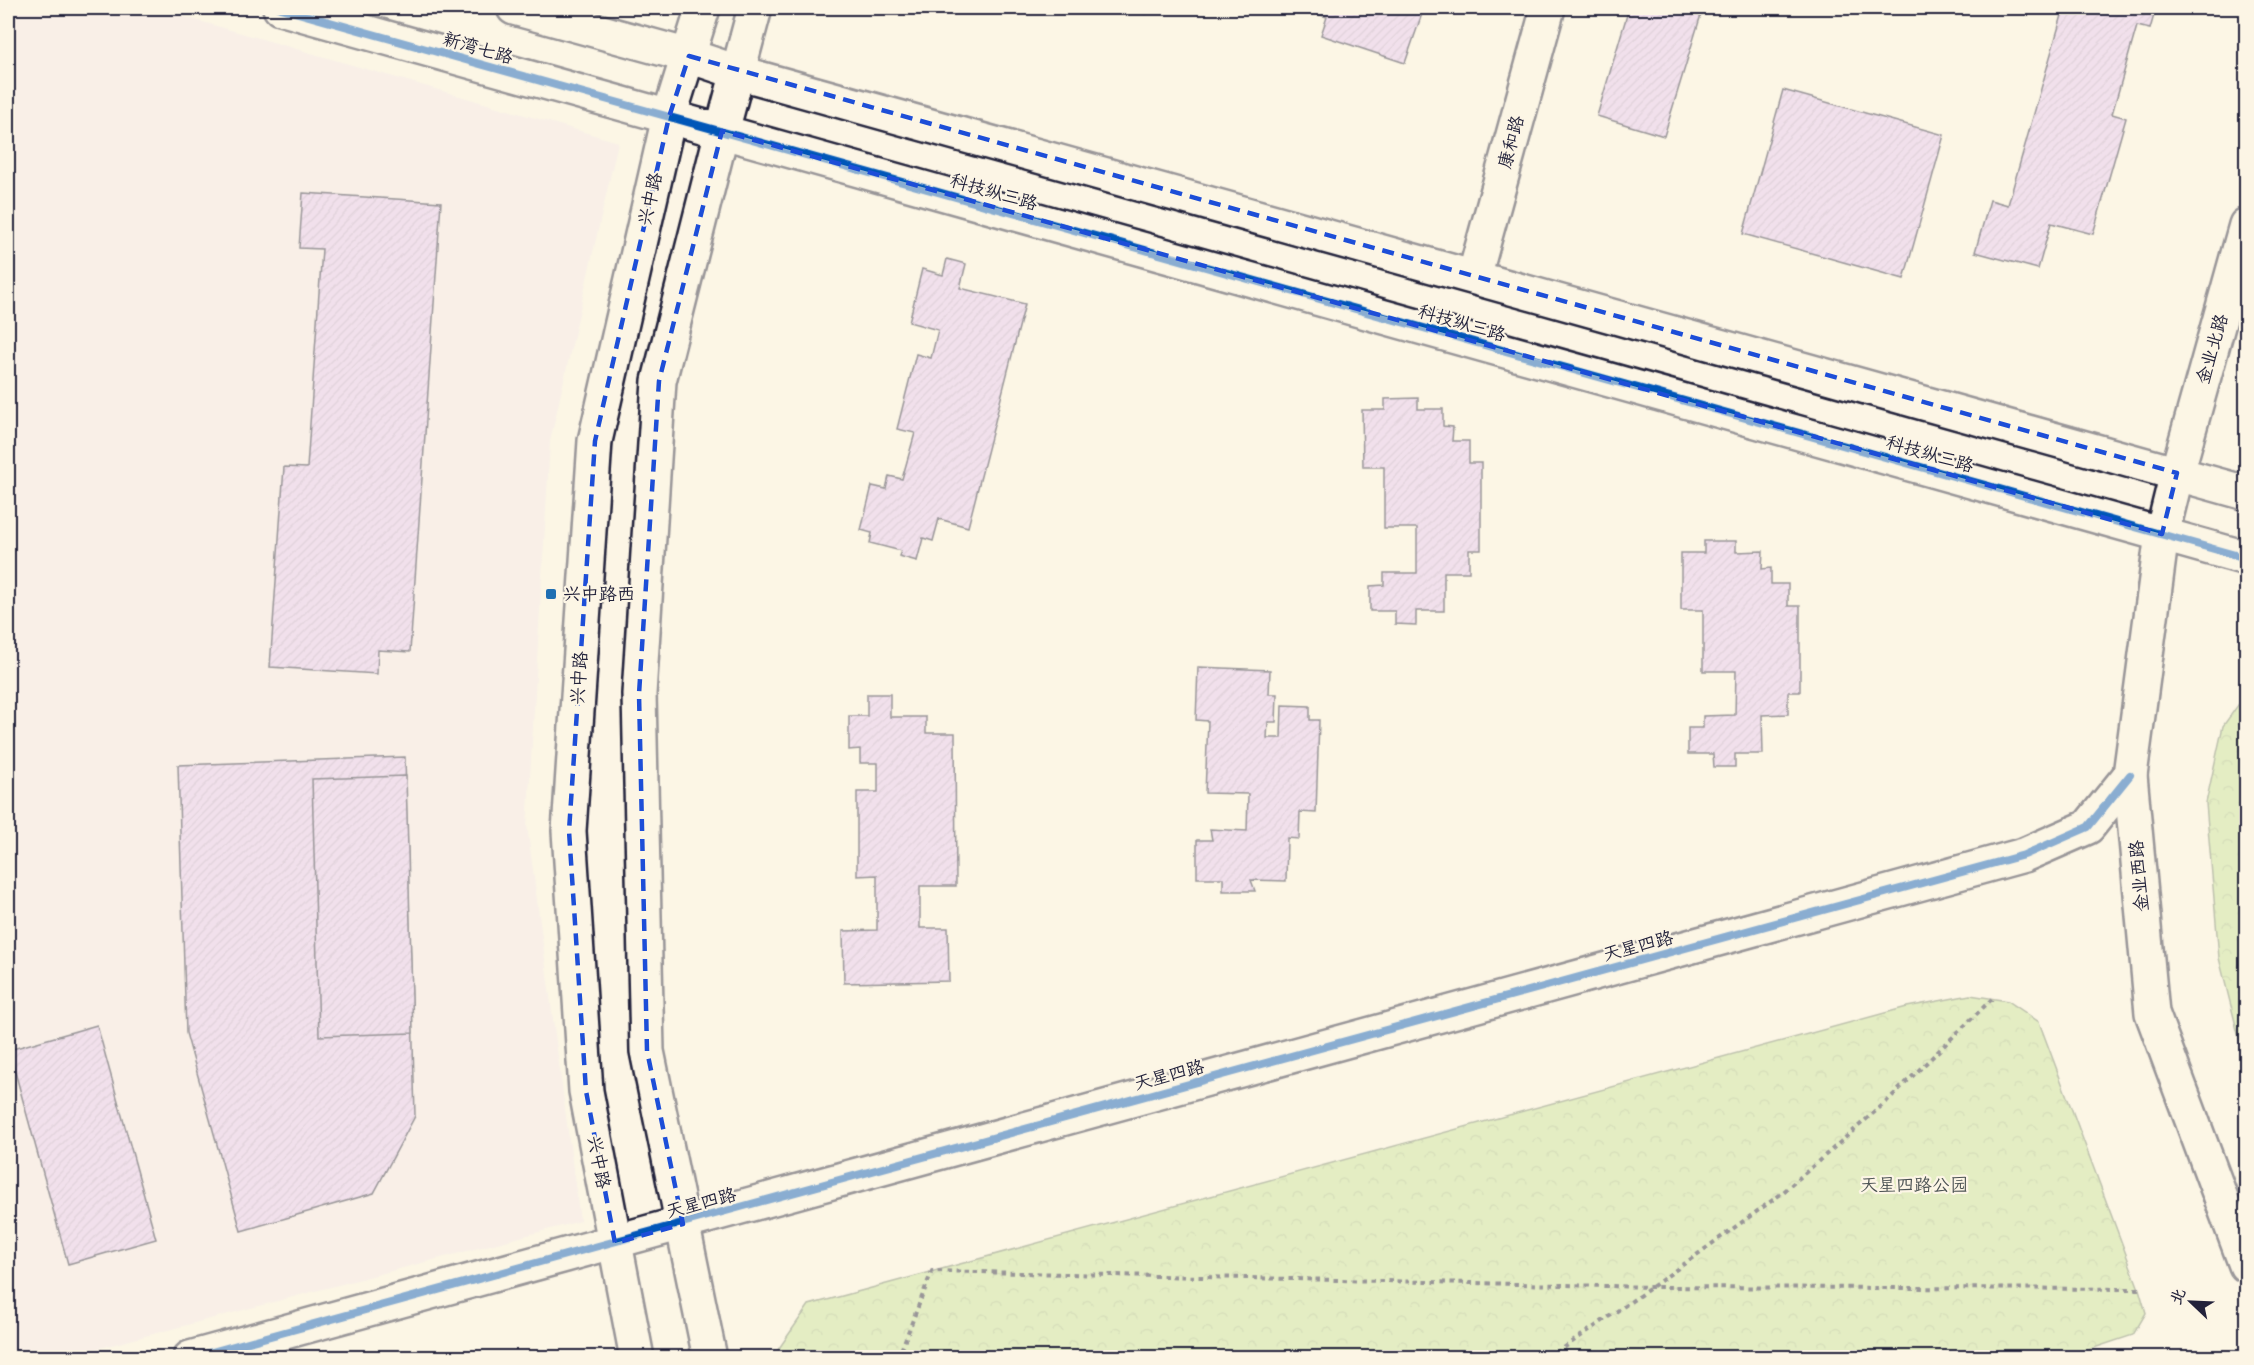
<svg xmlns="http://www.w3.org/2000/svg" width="2254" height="1365" font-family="Delius,'LXGW WenKai TC',sans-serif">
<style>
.built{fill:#f5e7e9}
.park{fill:url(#park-crowns);stroke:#74826a;stroke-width:1.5}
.building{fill:url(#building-hatch);stroke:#22223b;stroke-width:1.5}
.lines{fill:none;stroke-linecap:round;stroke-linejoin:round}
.street-casing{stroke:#22223b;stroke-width:38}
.secondary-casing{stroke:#22223b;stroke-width:38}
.path{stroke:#22223b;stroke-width:4;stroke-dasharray:4.5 4.5;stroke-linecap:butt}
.street{stroke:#fcf5e5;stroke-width:33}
.secondary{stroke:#fcf5e5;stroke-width:33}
.cycleway-casing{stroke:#fcf5e5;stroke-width:11}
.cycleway{stroke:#0057b8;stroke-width:8}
.marked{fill:none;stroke:#1d4ed8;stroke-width:4.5;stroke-dasharray:12 8;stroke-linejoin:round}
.poi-dot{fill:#1f6fb2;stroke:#fcf5e5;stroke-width:2}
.labels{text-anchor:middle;stroke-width:4.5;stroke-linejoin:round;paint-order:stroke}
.street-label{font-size:18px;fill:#22223b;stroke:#fcf5e5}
.poi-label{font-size:18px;fill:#22223b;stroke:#fcf5e5;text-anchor:start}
.park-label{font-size:18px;fill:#4b5253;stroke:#fcf5e5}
</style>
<defs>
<pattern id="park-crowns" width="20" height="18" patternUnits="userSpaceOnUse" patternTransform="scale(1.5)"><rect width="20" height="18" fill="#c7e39a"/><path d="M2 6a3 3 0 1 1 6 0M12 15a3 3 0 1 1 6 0" fill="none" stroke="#abc286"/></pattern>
<pattern id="building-hatch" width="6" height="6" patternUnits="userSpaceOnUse" patternTransform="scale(1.5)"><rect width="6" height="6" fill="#e5c6f3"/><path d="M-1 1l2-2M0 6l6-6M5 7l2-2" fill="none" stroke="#c4aad1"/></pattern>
</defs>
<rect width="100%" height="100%" fill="#fcf5e5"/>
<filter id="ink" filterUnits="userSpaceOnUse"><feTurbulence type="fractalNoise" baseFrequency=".0167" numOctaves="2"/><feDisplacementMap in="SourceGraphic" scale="12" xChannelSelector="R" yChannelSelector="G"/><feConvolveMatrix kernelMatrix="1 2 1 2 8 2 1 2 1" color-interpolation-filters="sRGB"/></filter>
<g filter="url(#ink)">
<path class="built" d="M8,8h146l464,134 -68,299 -23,385 53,395 -518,137 -54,-1z"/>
<g class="park">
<path d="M2246,694v372l-27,-108 -13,-155 17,-77z"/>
<path d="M1970,995l38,6 31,21 100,267 7,24 -13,22 -69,23 -1291,-1 36,-52 1098,-298z"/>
</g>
<g class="building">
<path d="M1121,8h27l-2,6z"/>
<path d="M1316,8h108l-19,55 -84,-28 6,-18 -13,-4z"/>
<path d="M1629,8h74l-39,128 -67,-20z"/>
<path d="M2064,8h92l-6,21 -13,-3 -25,88 14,4 -33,116 -42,-11 -13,46 -63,-17 15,-52 18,5z"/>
<path d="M1783,90l161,45 -40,144 -161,-45z"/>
<path d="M303,193l138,9 -31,450 -32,-2 -1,24 -107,-7 14,-200 23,1 15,-219 -23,-1z"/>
<path d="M947,259l19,5 -6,24 65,16 -57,223 -29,-8 -6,22 -10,-3 -6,23 -18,-5 2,-5 -31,-8 2,-10 -11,-3 11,-44 14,3 3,-13 13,3 13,-46 -18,-4 19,-75 15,4 7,-28 -29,-8 13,-53 21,6z"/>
<path d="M1418,398v11h25v17l10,1 -1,14h17v22h12v87h-12v22h-25v39h-28v14l-21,-1v-13h-25v-25l14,-1v-12h33v-45h-33v-61h-21l-1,-57h23v-11z"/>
<path d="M1704,541h32v11l27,-1 -1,18 9,-1v16h17v22h12v86h-12v22l-26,1 1,39h-28v13h-21l-1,-13h-25v-26h15v-12l32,-1 1,-44h-33v-61h-22v-57h23z"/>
<path d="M1198,667l72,3 -1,24h8l-1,28h-8l-1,16h14l1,-33 28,1v14h9l-3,93 -16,-1 -1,27 -12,-1 -1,43 -35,-1 4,11h-32v-13h-26v-38h15l-2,-11 37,2 1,-37 -43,-1 3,-72 -12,-1z"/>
<path d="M867,694h23v23h36v16h29l1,153h-36v42h28l1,53 -105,2 -1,-52 34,-1v-55l-20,1v-84h21v-29h-18v-14l-11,1v-34h18z"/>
<path d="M405,757l10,359 -41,77 -133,38 -55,-198 -8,-268z"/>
<path d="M406,776l7,257 -94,3 -7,-257z"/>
<path d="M97,1025l59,214 -88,25 -59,-214z"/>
</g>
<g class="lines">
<defs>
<g id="street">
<path d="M2246,225l-69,248 -15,61 -32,241 22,238 94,252"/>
<path d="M1474,277l74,-269"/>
<path d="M190,1358l1834,-503 64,-28 42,-52"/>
</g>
<g id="secondary">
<path d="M280,8l1966,550"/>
<path d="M514,8l175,48 48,16 1509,421"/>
<path d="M637,1358l-51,-267 -17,-260 26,-390 74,-324 34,-109"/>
<path d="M710,1358l-63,-307 -8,-357 20,-313 63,-250 33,-123"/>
</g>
</defs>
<use href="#street" class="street-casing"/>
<use href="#secondary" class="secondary-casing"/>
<g class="path">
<path d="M898,1358l34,-87 720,16 487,2"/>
<path d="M1549,1358l103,-71 129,-93 105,-92 107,-104"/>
</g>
<use href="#street" class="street"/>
<use href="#secondary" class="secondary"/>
<defs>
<g id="cycleway">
<path d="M280,8l1966,550"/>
<path d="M190,1358l1834,-503 64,-28 42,-52"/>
</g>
</defs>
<use href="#cycleway" class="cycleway-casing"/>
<use href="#cycleway" class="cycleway"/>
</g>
</g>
<path d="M0 0H2254V1365H0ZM689,56l1488,417 -15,61 -1440,-403 -63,250 -20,313 8,357 36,173 -68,19 -29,-152 -17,-260 26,-390 74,-324z" fill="#fcf5e5" fill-opacity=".55" fill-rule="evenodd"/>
<path class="marked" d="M689,56l1488,417 -15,61 -1440,-403 -63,250 -20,313 8,357 36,173 -68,19 -29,-152 -17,-260 26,-390 74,-324z"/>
<rect class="poi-dot" x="545" y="588" width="12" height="12" rx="3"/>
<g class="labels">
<g class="street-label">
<text transform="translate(478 48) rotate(16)" y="6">新湾七路</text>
<text transform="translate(1511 142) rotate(-75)" y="6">康和路</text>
<text transform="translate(994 192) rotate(16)" y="6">科技纵三路</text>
<text transform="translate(650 199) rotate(-77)" y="6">兴中路</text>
<text transform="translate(1462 323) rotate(16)" y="6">科技纵三路</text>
<text transform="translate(2212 349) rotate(-74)" y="6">金业北路</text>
<text transform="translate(1930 454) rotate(16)" y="6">科技纵三路</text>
<text transform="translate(579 678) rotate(-86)" y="6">兴中路</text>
<text transform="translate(2139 876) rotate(-95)" y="6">金业西路</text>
<text transform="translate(1638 946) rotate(-15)" y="6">天星四路</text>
<text transform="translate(1169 1075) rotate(-15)" y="6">天星四路</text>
<text transform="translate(599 1162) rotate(79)" y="6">兴中路</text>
<text transform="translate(701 1203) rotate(-15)" y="6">天星四路</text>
</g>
<g class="poi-label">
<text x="563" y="600">兴中路西</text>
</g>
<g class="park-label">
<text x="1914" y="1191">天星四路公园</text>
</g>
</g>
<rect width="2254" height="1365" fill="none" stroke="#fcf5e5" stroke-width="30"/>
<rect x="15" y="15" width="2224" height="1335" fill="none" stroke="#22223b" stroke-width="2" filter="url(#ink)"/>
<g transform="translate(2191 1302) rotate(293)" stroke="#fcf5e5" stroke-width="4.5" paint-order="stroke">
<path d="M0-4.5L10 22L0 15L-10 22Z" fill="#22223b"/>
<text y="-9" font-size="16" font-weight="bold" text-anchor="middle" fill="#22223b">北</text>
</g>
</svg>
